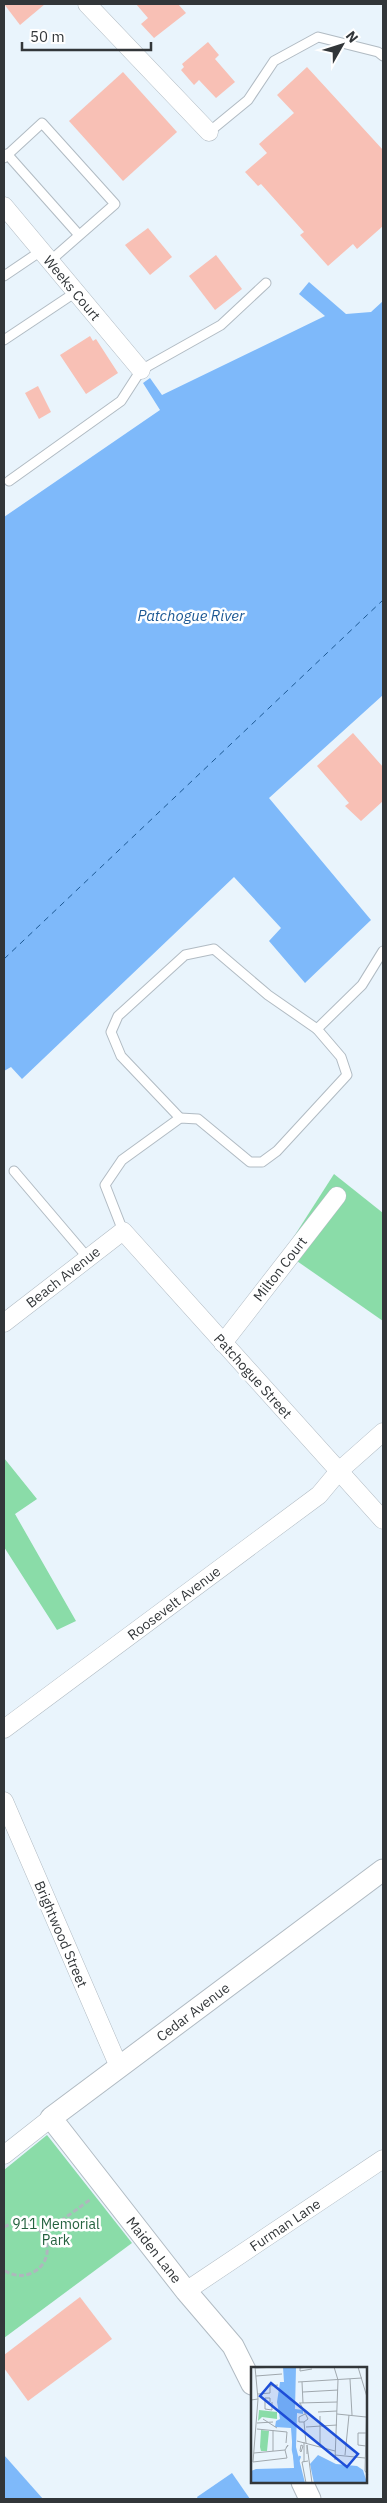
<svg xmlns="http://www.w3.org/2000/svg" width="387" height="2503" font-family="'IBM Plex Sans',sans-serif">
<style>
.green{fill:#8adca8}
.water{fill:#7eb9fa}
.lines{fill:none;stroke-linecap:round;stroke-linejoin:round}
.ferry{stroke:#1d5994;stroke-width:1;stroke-dasharray:6 5;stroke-linecap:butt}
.building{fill:#f8c0b5}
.service-casing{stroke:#b1bbc3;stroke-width:11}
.minor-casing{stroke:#b1bbc3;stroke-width:19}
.tertiary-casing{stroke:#b1bbc3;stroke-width:23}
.path{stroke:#aeb7bd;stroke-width:3;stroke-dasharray:5 2.5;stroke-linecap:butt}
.service{stroke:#fff;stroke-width:9}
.minor{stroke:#fff;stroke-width:18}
.tertiary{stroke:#fff;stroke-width:21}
.labels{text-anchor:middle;stroke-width:5;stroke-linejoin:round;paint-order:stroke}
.street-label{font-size:14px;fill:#323639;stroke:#fff}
.park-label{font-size:14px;fill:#25623f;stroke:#fff}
.water-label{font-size:15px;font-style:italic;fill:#1d5994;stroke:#fff}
.inset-river{fill:none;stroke:#7eb9fa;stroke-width:2.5}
.inset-road{fill:none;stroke:#a0a8ae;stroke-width:1}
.view{fill:#1d4ed8;fill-opacity:0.15;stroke:#1d4ed8;stroke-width:2.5}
.inset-edge{fill:none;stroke:#323639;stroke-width:2.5}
</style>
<rect width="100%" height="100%" fill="#e9f4fc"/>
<g class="green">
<path d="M334,1174l49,39v108l-99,-69z"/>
<path d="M4,1458l33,41 -22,15 61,107 -19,9 -53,-83z"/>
<path d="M47,2135l85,108 -128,95v-168z"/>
</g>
<g class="water">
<path d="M309,282l37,32 25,-2 12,-11v394l-114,103 102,122 -66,63 -36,-42 12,-13 -47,-51 -212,202 -11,-12 -7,4v-554l156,-107 -17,-27 7,-5 12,17 163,-79 -26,-22z"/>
<path d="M4,2455l39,44h-39z"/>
<path d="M232,2473l18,26h-52l-1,-2z"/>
</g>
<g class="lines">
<path class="ferry" d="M4,959l379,-359"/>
</g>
<g class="building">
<path d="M4,4h41l-25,21z"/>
<path d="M136,4h42l8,9 -32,25 -13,-14 7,-6z"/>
<path d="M208,42l11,13 -4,4 20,23 -19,16 -17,-18 -5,5 -13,-15 3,-3 -2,-3z"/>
<path d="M307,67l76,83v76l-26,23 -4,-5 -25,22 -28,-31 4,-3 -43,-48 -3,2 -13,-14 22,-19 -8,-9 35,-31 -17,-18z"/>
<path d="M123,72l54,60 -54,49 -54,-60z"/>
<path d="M148,228l24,29 -22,18 -25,-30z"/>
<path d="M216,255l26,34 -27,21 -26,-34z"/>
<path d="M90,336l3,5 3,-2 22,34 -32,21 -26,-39z"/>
<path d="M38,386l13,26 -12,7 -14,-26z"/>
<path d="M353,733l30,34v34l-22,20 -16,-15 4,-3 -32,-37z"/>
<path d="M80,2297l32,42 -84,62 -24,-33v-13z"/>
</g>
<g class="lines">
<defs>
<g id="service">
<path d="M209,132l39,-32 26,-39 44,-24 60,15 5,4"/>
<path d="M7,154l72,81"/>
<path d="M4,158l38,-35 73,81 -65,57"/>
<path d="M4,276l37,-25"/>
<path d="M4,340l72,-48"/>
<path d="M9,481l112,-80 20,-31 80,-45 45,-42"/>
<path d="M180,1118l-59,-62 -10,-24 7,-16 67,-61 29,-6 54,46 49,34"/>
<path d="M14,1171l74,87"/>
<path d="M123,1231l-18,-46 17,-25 58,-42 18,1 52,43h12l15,-11 70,-76 -6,-18 -24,-28 45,-44 21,-34"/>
</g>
<g id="minor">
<path d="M87,4l122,128"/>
<path d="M4,206l137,164"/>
<path d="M4,1323l119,-92 260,289"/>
<path d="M223,1343l114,-147"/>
<path d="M4,1729l315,-234 20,-24 44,-39"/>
<path d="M4,1801l115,266"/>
<path d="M4,2155l47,-37"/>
<path d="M186,2291l197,-132"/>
</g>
<g id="tertiary">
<path d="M252,2384l-19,-38 -47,-55 -135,-173 332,-248"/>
<path d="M302,2482l8,17"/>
</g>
</defs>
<use href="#service" class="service-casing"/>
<use href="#minor" class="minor-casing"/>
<use href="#tertiary" class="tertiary-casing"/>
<g class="path">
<path d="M4,2227c39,-21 61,34 25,47 -9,3 -18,1 -25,-4"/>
<path d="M43,2234l48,-35"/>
</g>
<use href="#service" class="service"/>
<use href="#minor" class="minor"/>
<use href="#tertiary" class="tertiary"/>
</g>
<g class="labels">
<g class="street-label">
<text transform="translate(72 288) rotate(50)" y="5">Weeks Court</text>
<text transform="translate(280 1269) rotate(-52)" y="5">Milton Court</text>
<text transform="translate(63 1277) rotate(-38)" y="5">Beach Avenue</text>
<text transform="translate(253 1376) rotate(48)" y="5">Patchogue Street</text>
<text transform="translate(174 1603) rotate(-37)" y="5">Roosevelt Avenue</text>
<text transform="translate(61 1934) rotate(67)" y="5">Brightwood Street</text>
<text transform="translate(193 2012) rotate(-37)" y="5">Cedar Avenue</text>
<text transform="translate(285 2225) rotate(-34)" y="5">Furman Lane</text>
<text transform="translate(154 2250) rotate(52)" y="5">Maiden Lane</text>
</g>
<g class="park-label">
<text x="56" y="2229">911 Memorial<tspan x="56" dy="16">Park</tspan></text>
</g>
<g class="water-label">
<text x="191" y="621">Patchogue River</text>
</g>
</g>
<g transform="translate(251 2367)">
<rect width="116" height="116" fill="#e9f4fc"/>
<path d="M8,43l18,2v7l-15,-2 -4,4zM10,63l8,1 -2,20h-6l-1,-4z" fill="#8adca8"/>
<path d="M32,0h13l-1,42 8,1v4l-6,-1 -1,34 9,36h-54v-12l5,-2 38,-1 -3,-40 -16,-1 1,-6 4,-2 -3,-17 3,-20h4zM67,88l18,9 21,2 6,4 4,13h-53l-4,-19z" fill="#7eb9fa"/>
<path class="inset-river" d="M36,0l7,56 -1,27 7,33M49,89l-2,5 4,22"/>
<path class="inset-road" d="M57,0l-8,1v3l12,-2M83,0l4,13 -3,80M107,0l9,30 -2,74 3,4M4,1l23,-1M5,9l26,-2M99,12l2,36M47,15l64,-4M51,15l1,21M52,25l35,-2M7,27l12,-1v-7l8,-1M7,32l-5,63 34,-4 -2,-8 3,-5 -2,3M0,33l7,-1 -3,-32M19,35v-4h-5v11l7,1v-8M48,36l38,-1M49,36l8,16 -4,3 2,21M67,45l19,-1M86,47l29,3M12,52l14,9M53,55h-5v-5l6,-3M6,56l16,-1M55,60l31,-2M6,62l30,3 -1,11M46,74l38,10M53,75v20M50,78l2,1 -2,6 -1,-1zM115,79l-8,-1v-12h9M69,80v-31M22,84v-21M3,86l31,-3M56,87v-9l5,38M84,88l30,3M94,88l4,-40M55,116l-4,-21 6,-1"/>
<path class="view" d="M20,16l87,71 -11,13 -87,-71z"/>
<rect width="116" height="116" class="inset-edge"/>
</g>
<rect width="387" height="2503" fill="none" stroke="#323639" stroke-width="10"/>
<g transform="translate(342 45) rotate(51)" stroke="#ffffff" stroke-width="4" paint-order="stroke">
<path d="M0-4L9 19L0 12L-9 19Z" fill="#323639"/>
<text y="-8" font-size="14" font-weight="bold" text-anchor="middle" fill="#323639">N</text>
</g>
<path d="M22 42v8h129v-8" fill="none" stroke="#323639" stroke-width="2.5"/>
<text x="30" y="42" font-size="15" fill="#323639" stroke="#ffffff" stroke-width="4" paint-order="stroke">50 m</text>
</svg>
